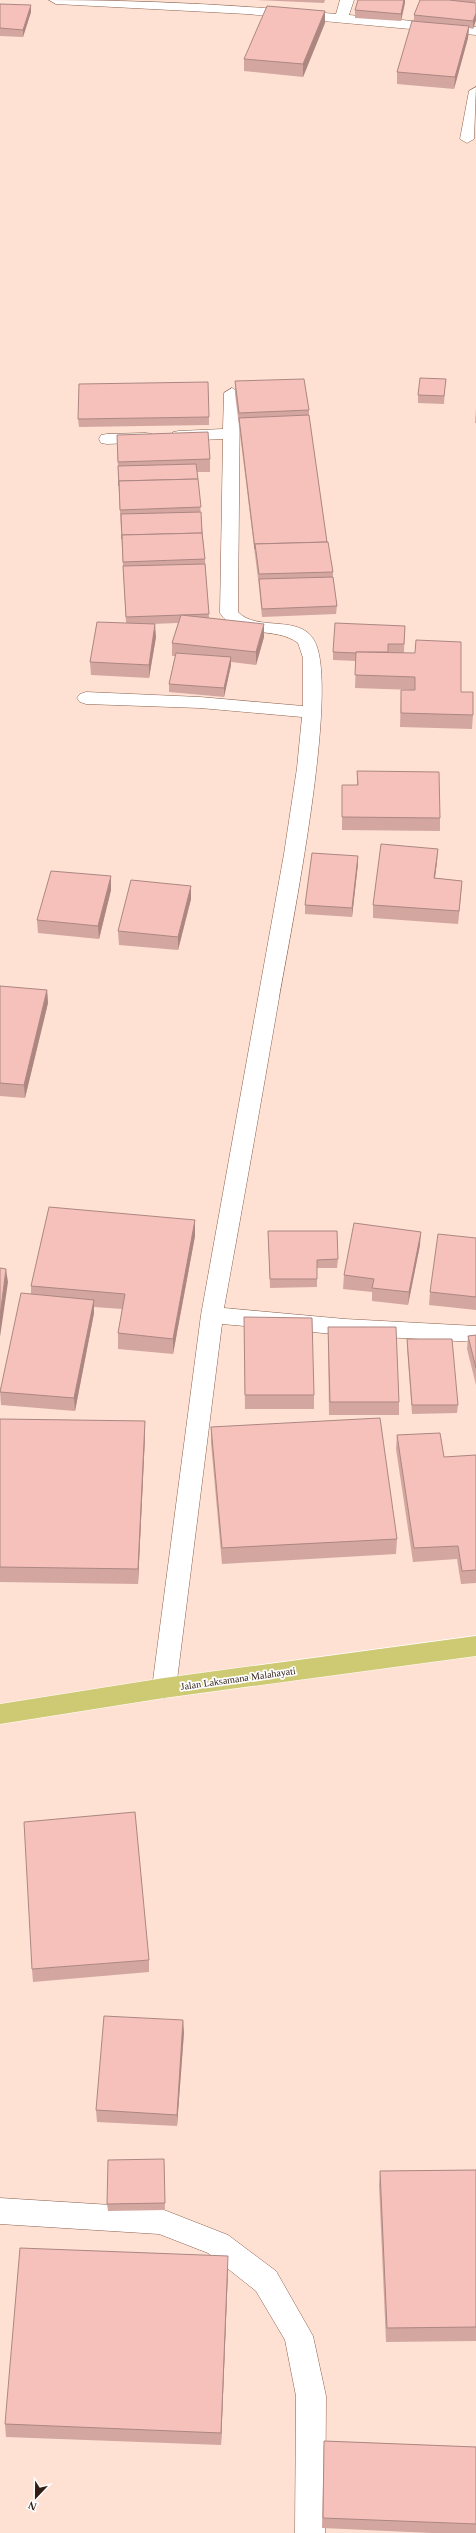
<svg xmlns="http://www.w3.org/2000/svg" width="476" height="2533" font-family="Georgia,serif">
<style>
.lines{fill:none;stroke-linecap:round;stroke-linejoin:round}
.minor-casing{stroke:#8b614d;stroke-width:1}
.highway-casing{stroke:#fff;stroke-width:1}
.minor{fill:#fff;fill-rule:evenodd}
.highway{fill:#ceca74;fill-rule:evenodd}
.wall{fill:#d4a6a0}
.shaded-wall{fill:#ac8782}
.building{fill:#f6c1ba;stroke:#ac8782}
.labels{text-anchor:middle;stroke-width:3.5;stroke-linejoin:round;paint-order:stroke}
.street-label{font-size:10px;fill:#301e16;stroke:#fff}
</style>
<rect width="100%" height="100%" fill="#fee1d3"/>
<g class="lines">
<defs>
<g id="minor">
<path d="M49,0c96,0 191,5 287,14l4,-14h14l-5,15 127,12v8l-229,-21 -191,-10z"/>
<path d="M476,87l-2,52 -7,4 -7,-4 9,-48z"/>
<path d="M232,388l8,5 -2,219c19,20 61,2 76,28 27,45 -24,294 -35,358 -18,104 -36,207 -55,310l121,11 131,7v16l-131,-7 -123,-11 -46,364 -3,7 -9,3 -9,-3 -3,-7 49,-373 83,-461 13,-86 5,-51 -102,-9 -114,-4 -6,-2 -3,-4 3,-4 6,-2 114,5 103,9v-48l-5,-15c-24,-18 -59,-2 -78,-30l3,-174 -44,2 -6,-1 -2,-4 2,-4 6,-1 44,-2 1,-36z"/>
<path d="M146,433l6,1 2,4 -2,4 -45,2 -6,-1 -2,-4 2,-4 6,-1z"/>
<path d="M0,2198l159,10 69,27 48,36 37,65 13,60 -1,137h-30l1,-137 -11,-56 -29,-49 -48,-38 -49,-19 -159,-10z"/>
</g>
<path id="highway" d="M476,1636v20l-312,42 -164,26v-20l164,-26z"/>
</defs>
<use href="#minor" class="minor-casing"/>
<use href="#highway" class="highway-casing"/>
<use href="#minor" class="minor"/>
<use href="#highway" class="highway"/>
</g>
<g class="wall">
<path d="M256,0h69l-1,3z"/>
<path d="M358,0h48h-1l-4,21 -46,-3v-8z"/>
<path d="M420,0h56l-1,3h1v17l-3,9 -4,-1 -1,10 -14,51 -57,-5v-12l17,-51v-6z"/>
<path d="M0,4l31,8 -8,25 -23,-1z"/>
<path d="M325,11v12l-22,54 -59,-6v-12z"/>
<path d="M235,381l74,29v5l18,127 6,30v5l4,29 -1,8 -74,3 -3,-30 -24,-193z"/>
<path d="M445,387l-1,17 -26,-1v-8z"/>
<path d="M476,408v15h-1z"/>
<path d="M209,417v8l-130,2 -1,-8z"/>
<path d="M117,435l93,24v13h-13l8,87 4,59 55,19 -8,28 -25,-3v3l-7,32 -55,-5v-8l6,-28h-3v-13l6,-20 -26,1 4,13 -7,41 -58,-3 -1,-13 36,-39 -8,-148z"/>
<path d="M405,626l-1,27 57,39 12,23 -1,14 -72,-2 1,-37h13l-59,-2 1,-27 -23,-1v-8z"/>
<path d="M357,771l83,47v13l-98,-1v-45h15z"/>
<path d="M358,856v8l-6,53 -47,-3v-9z"/>
<path d="M437,862l-2,16 27,3 -4,43 -85,-6v-13z"/>
<path d="M191,886v13l-13,51 -59,-5 -1,-14z"/>
<path d="M111,890l-12,49 -61,-6 -1,-13z"/>
<path d="M0,986l47,4 1,13 -23,95 -25,-2z"/>
<path d="M195,1220v16l-22,118 -55,-5v-16l4,-24 -28,-2v6l-19,98 -74,-6 -1,-15 31,-96v-8z"/>
<path d="M268,1231l70,28 -1,9h-20v19l-47,1z"/>
<path d="M476,1238v72l-47,-5 1,-13z"/>
<path d="M420,1245l-12,60 -36,-4v-9l-29,-3 1,-14z"/>
<path d="M328,1327l71,75v13h-70l-1,-75z"/>
<path d="M244,1331l70,64v14h-69z"/>
<path d="M476,1335v50l-9,-36 1,-13z"/>
<path d="M407,1339l51,66 -1,8 -45,1 -5,-67z"/>
<path d="M0,1419l145,2v15l-7,148 -138,-2z"/>
<path d="M211,1427l186,112 -1,15 -174,10 -11,-121z"/>
<path d="M397,1435l47,22 32,-2v128l-15,1 -4,-25 -44,3 -17,-113z"/>
<path d="M149,1960v12l-116,10 -1,-13z"/>
<path d="M184,2032l-7,94 -80,-4 -1,-12z"/>
<path d="M164,2159l1,51 -57,1 -1,-7z"/>
<path d="M476,2170v171l-90,1 -7,-157 1,-14z"/>
<path d="M228,2269l-7,176 -215,-8 -1,-13z"/>
<path d="M324,2441l152,6v86h-44l-110,-5z"/>
</g>
<g class="shaded-wall">
<path d="M404,0h1v3l-4,18v-7z"/>
<path d="M31,5v7l-8,25v-7z"/>
<path d="M325,11v12l-22,54v-13z"/>
<path d="M476,13v7l-3,9v-8z"/>
<path d="M469,26l-1,12 -14,51 1,-12z"/>
<path d="M155,624l1,13 -7,41v-13z"/>
<path d="M264,624v13l-8,28v-13z"/>
<path d="M231,657v8l-7,32v-9z"/>
<path d="M438,849l-1,13 -4,30 1,-14z"/>
<path d="M358,856v8l-6,53v-9z"/>
<path d="M111,876v14l-12,49 -1,-13z"/>
<path d="M462,881l-1,13 -3,30 1,-13z"/>
<path d="M191,886v13l-13,51v-13z"/>
<path d="M47,990l1,13 -23,95 -1,-13z"/>
<path d="M195,1220v16l-22,118v-15z"/>
<path d="M421,1232l-1,13 -12,60 1,-13z"/>
<path d="M6,1269l2,13 -8,55v-21z"/>
<path d="M94,1300v13l-19,98 -1,-13z"/>
<path d="M145,1421v15l-7,148v-15z"/>
<path d="M183,2020l1,12 -7,94v-11z"/>
<path d="M228,2256v13l-7,176v-12z"/>
</g>
<g class="building">
<path d="M358,0h46l-3,14 -46,-4z"/>
<path d="M420,0h29l27,3v10l-3,8 -59,-6z"/>
<path d="M0,4l31,1 -8,25 -23,-2z"/>
<path d="M267,6l58,5 -22,53 -59,-5z"/>
<path d="M412,21l57,5 -14,51 -58,-5z"/>
<path d="M420,378l26,1 -2,17 -26,-1z"/>
<path d="M304,379l5,31 -70,3 -4,-32z"/>
<path d="M208,382l1,35 -131,2 1,-35z"/>
<path d="M309,415l18,127 -72,2v5l-16,-131z"/>
<path d="M208,432l2,27 -92,3 -1,-27z"/>
<path d="M196,464l2,15 -79,2v5l-1,-20z"/>
<path d="M198,479l3,28 -81,3 -1,-29z"/>
<path d="M201,512l1,21 -80,2v4l-1,-25z"/>
<path d="M202,533l3,26 -82,3 -1,-27z"/>
<path d="M328,542l5,30 -74,2 -4,-30z"/>
<path d="M205,564l4,50 -83,3 -3,-51z"/>
<path d="M333,577l4,29 -75,3 -3,-30z"/>
<path d="M181,615l83,9 -8,28 -84,-9z"/>
<path d="M97,622l58,2 -6,41 -59,-3z"/>
<path d="M335,623l70,3 -1,18h-16v8h-32v1l-23,-1z"/>
<path d="M416,640l45,2v50h12v23l-72,-2v-23h14v-13l-60,-2 1,-23 59,1z"/>
<path d="M176,653l55,4 -7,31 -55,-4z"/>
<path d="M357,771l82,1 1,46 -98,-1v-32h16z"/>
<path d="M381,844l57,5 -4,29 28,3 -3,30 -86,-6z"/>
<path d="M312,853l46,3 -6,52 -47,-3z"/>
<path d="M51,871l60,5 -13,50 -61,-6z"/>
<path d="M131,880l60,6 -13,51 -60,-6z"/>
<path d="M0,986l47,4 -23,95 -24,-2z"/>
<path d="M49,1207l146,13 -22,119 -55,-6 7,-39 -94,-8z"/>
<path d="M354,1223l67,9 -12,60 -37,-4 2,-9 -30,-4z"/>
<path d="M268,1231h69l1,28 -21,1v19h-47z"/>
<path d="M438,1234l38,4v59l-46,-5z"/>
<path d="M0,1268l6,1 -6,47z"/>
<path d="M21,1293l73,7 -20,98 -74,-6z"/>
<path d="M244,1317l68,1 2,77h-69z"/>
<path d="M328,1327h68l3,75h-69z"/>
<path d="M476,1335v33l-8,-32z"/>
<path d="M407,1339h45l6,66h-46z"/>
<path d="M380,1418l17,121 -175,9 -11,-121z"/>
<path d="M0,1419l145,2 -7,148 -138,-2z"/>
<path d="M440,1433l4,24 32,-2v115l-14,1 -4,-25 -44,2 -17,-113z"/>
<path d="M135,1812l14,148 -117,9 -8,-147z"/>
<path d="M104,2016l79,4 -6,95 -81,-5z"/>
<path d="M164,2159l1,44 -58,1 1,-44z"/>
<path d="M476,2170v157l-89,1 -7,-157z"/>
<path d="M20,2248l208,8 -7,177 -216,-9z"/>
<path d="M324,2441l152,6v77l-153,-6z"/>
</g>
<g class="labels">
<g class="street-label">
<text transform="translate(238 1678) rotate(-8)" y="4">Jalan Laksamana Malahayati</text>
</g>
</g>
<g transform="translate(36 2497) rotate(202)" stroke="#ffffff" stroke-width="3" paint-order="stroke">
<path d="M0-3L7 15L0 10L-7 15Z" fill="#301e16"/>
<text y="-6" font-size="11" font-weight="bold" text-anchor="middle" fill="#301e16">N</text>
</g>
</svg>
